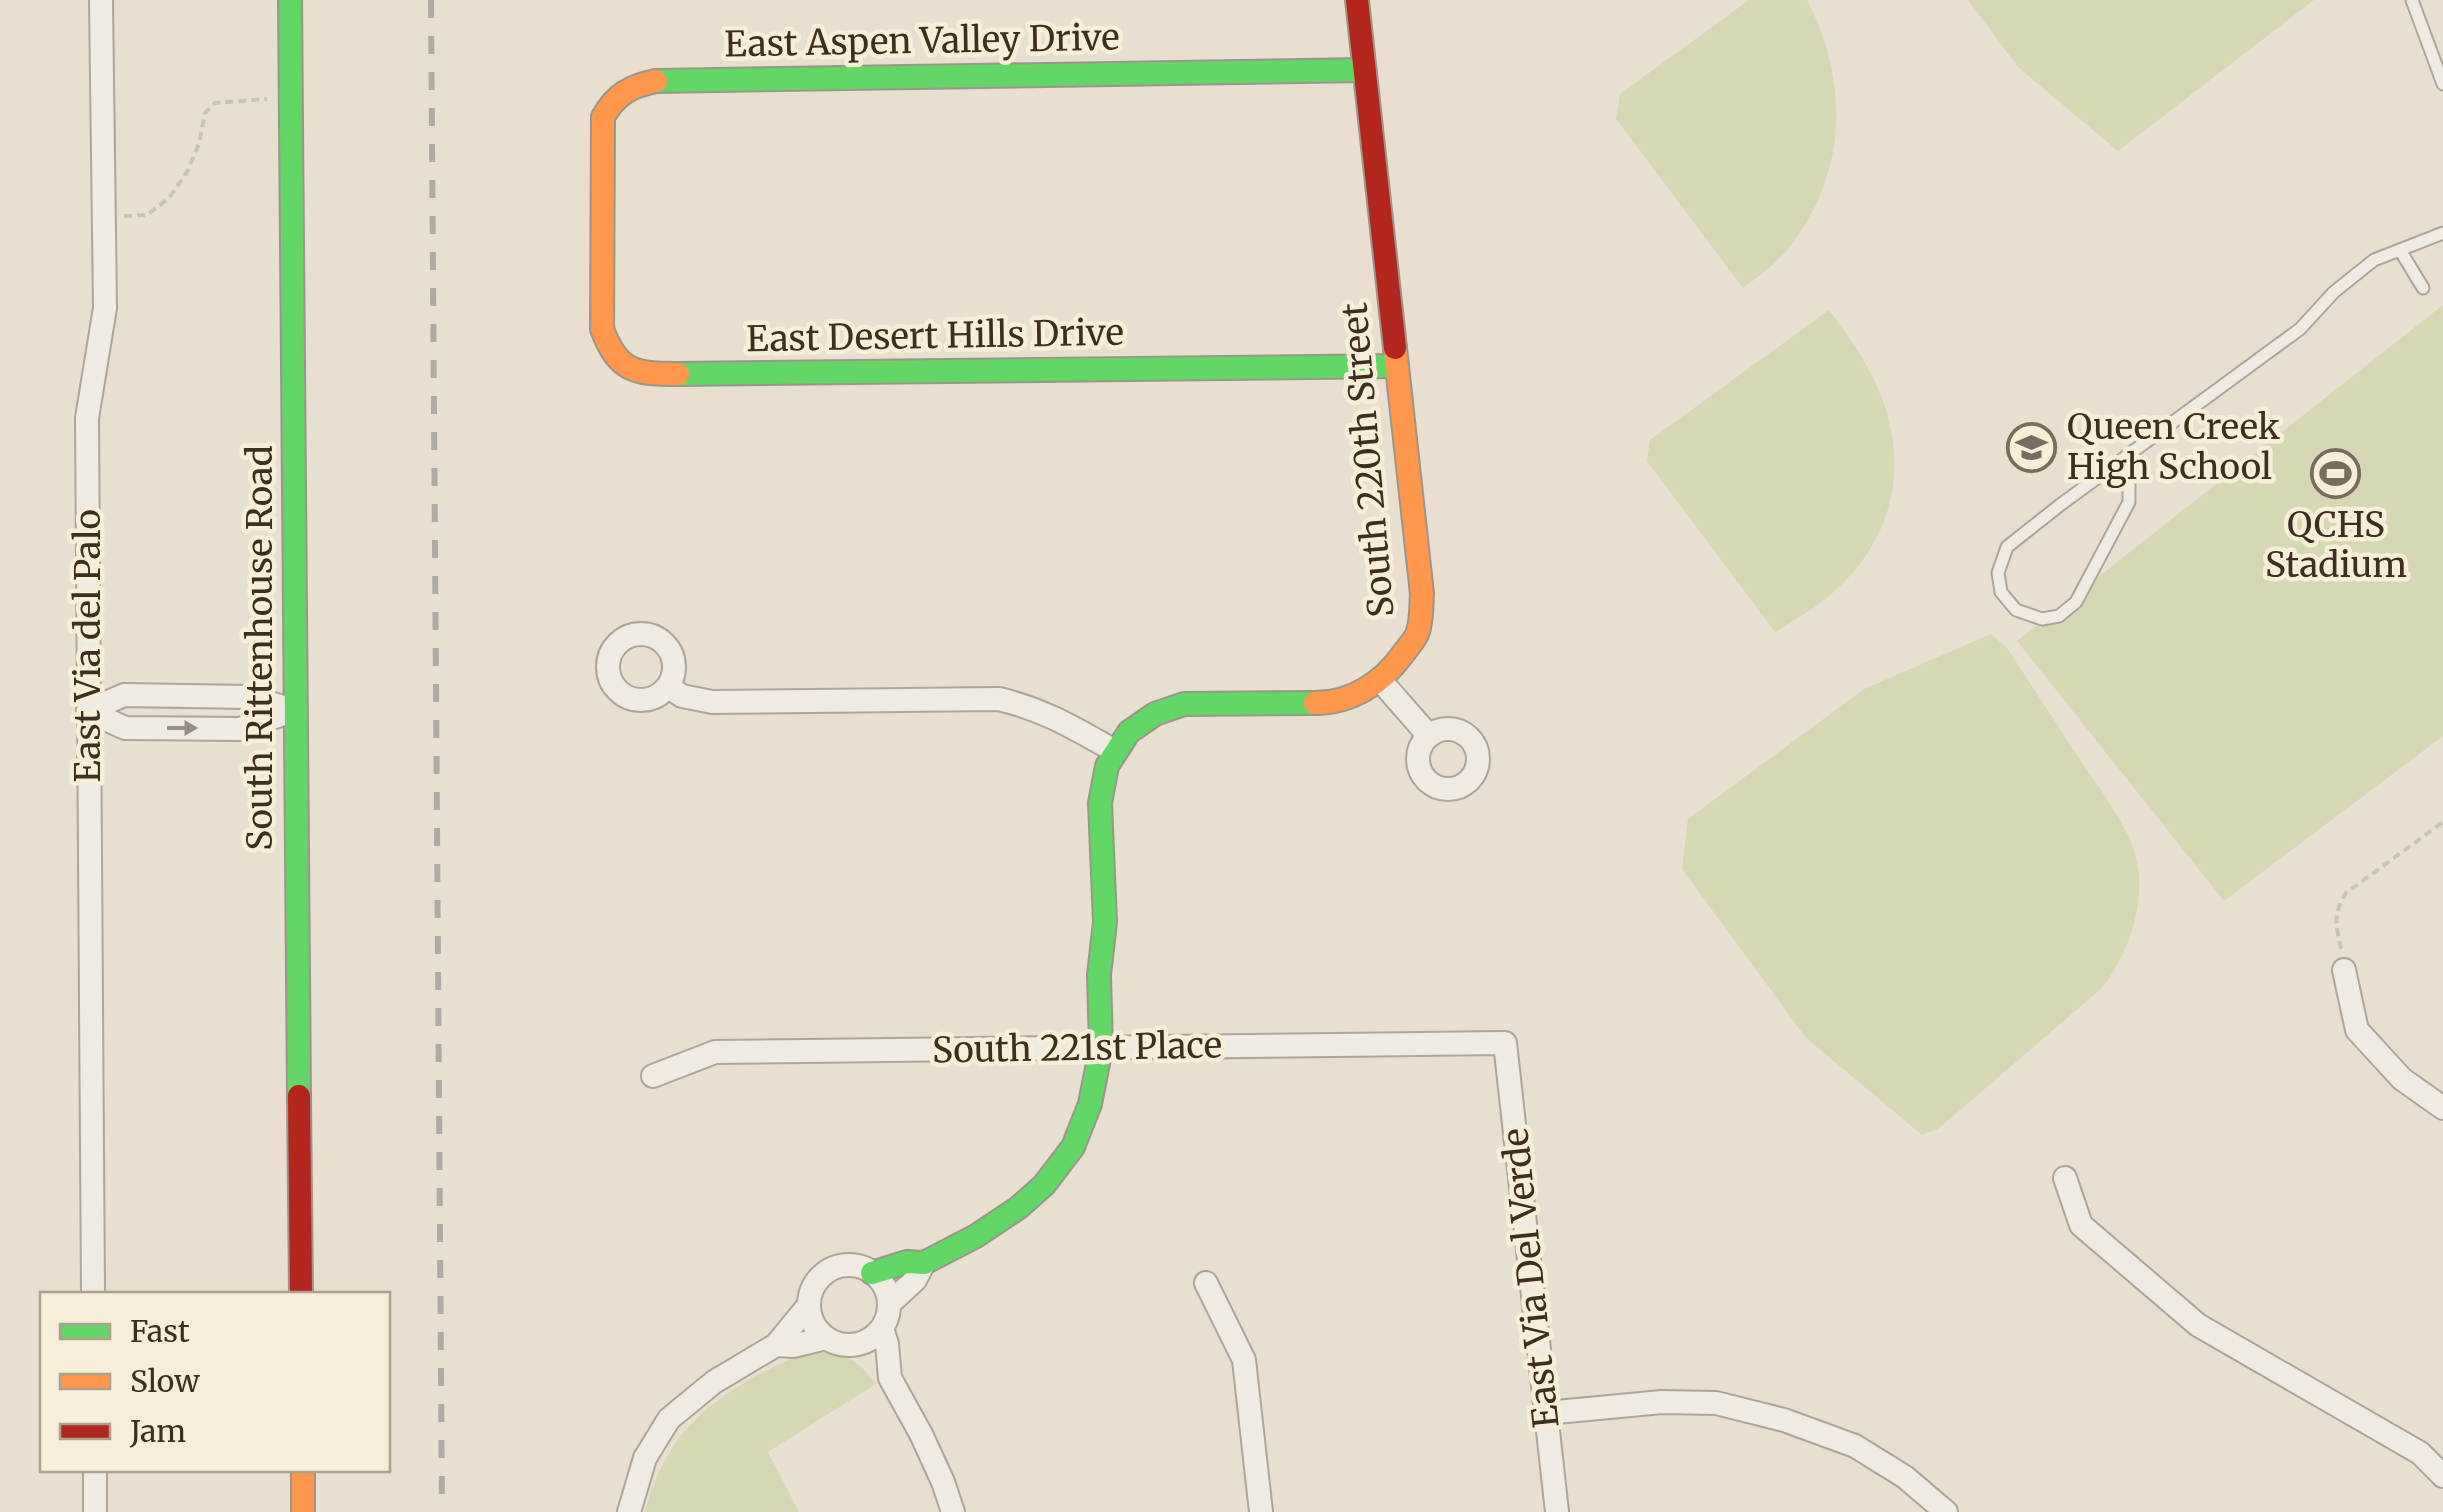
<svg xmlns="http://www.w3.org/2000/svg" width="2443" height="1512" font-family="Merriweather,serif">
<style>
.green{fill:#d6d7b3}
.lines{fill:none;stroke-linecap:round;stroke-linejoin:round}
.lane-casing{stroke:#ada599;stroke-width:15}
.street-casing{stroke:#ada599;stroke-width:26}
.fast-casing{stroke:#9c958a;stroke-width:26}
.slow-casing{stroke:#9c958a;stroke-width:26}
.jam-casing{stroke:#9c958a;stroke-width:26}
.path{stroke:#c8c2b9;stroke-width:4;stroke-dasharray:8 5;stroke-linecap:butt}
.lane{stroke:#efebe3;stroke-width:11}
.street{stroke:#efebe3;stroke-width:22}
.fast{stroke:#63d668;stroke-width:22}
.slow{stroke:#ff974d;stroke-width:22}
.jam{stroke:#b3261e;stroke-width:22}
.rail{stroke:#afaaa2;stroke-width:6;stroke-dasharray:18 18;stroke-linecap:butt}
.oneway{fill:#968c82}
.labels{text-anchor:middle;stroke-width:9;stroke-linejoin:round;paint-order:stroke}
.street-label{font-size:35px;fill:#3d2e20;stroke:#f7eed8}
.poi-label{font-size:35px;fill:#3d2e20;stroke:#f7eed8;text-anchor:start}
</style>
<rect width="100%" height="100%" fill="#e7e0d1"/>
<g class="green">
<path d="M1749,0h58c41,79 41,168 -13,241 -14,20 -32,33 -51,47l-127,-169 4,-25z"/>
<path d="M1968,0h346l-196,151 -100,-84z"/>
<path d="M2443,305v431l-219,165 -207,-260z"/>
<path d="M1829,310c14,19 28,38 39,58 49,89 29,180 -53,239 -13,9 -27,17 -40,25l-128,-171 3,-21z"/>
<path d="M1991,634l16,14c24,37 48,73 72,110 21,32 58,77 60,116 3,41 -13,83 -37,114l-164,141 -16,6 -116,-97 -124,-169 6,-50 176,-130z"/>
<path d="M819,1350c28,4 40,11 57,34l-108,68 31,60h-154c20,-71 52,-104 117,-139 19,-10 36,-19 57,-23z"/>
</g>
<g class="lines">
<defs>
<g id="lane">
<path d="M2412,0l31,84"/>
<path d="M2400,250l23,38"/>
<path d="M2129,455v47l-53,100 -17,14 -17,3 -26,-9 -15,-18 -3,-19 9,-26 53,-42 240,-176 34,-37 40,-32 69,-27"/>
</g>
<g id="street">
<circle cx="641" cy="667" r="33"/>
<path d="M1380,680l49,56"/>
<path d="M669,687l13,9 30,6 287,-3c46,11 75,29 116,52"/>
<path d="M88,711l37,17 115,1 55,-19"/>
<path d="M88,711l36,-16 124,2 47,13"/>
<circle cx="1448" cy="759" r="30"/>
<path d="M2344,970l13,60 45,49 41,29"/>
<path d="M653,1076l62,-24 790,-9 52,469"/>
<path d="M2065,1178l16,47 117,100 222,128 23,23"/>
<circle cx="849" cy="1305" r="40"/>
<path d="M1206,1283l38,77 17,152"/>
<path d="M93,1294l-6,-876 18,-110 -4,-308"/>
<path d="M889,1304l26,-24 9,-17"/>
<path d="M882,1328l5,16 3,34 31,56 22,48 10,30"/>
<path d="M776,1345l17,1 33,-8"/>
<path d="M1546,1413l116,-11 54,1 68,17 71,26 50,31 41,35"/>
<path d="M95,1470v42"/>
<path d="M629,1512l16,-54 24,-39 45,-37 62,-37 32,-39"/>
</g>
<g id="fast">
<path d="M290,0l9,1096"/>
<path d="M656,81l708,-11"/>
<path d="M678,374l719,-8"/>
<path d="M872,1273l35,-11 17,1 52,-27 42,-28 26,-23 29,-38 17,-43 11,-56 -2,-73 6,-53 -5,-119 7,-37 22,-34 26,-18 29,-10 131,-1"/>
</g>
<g id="slow">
<path d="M656,81c-25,5 -40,13 -53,36l-1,212c16,43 33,45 76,45"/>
<path d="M1315,703c37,0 67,-20 88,-49 4,-6 11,-13 14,-20 5,-11 4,-28 5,-40l-27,-246"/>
<path d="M303,1470v42"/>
</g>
<g id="jam">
<path d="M1357,0l38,348"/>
<path d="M299,1096l2,198"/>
</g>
</defs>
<use href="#lane" class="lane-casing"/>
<use href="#street" class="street-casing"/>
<use href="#fast" class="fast-casing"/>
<use href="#slow" class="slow-casing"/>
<use href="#jam" class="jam-casing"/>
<g class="path">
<path d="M124,216l23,-1 22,-17 18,-26 12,-28 6,-31 10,-10 52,-4"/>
<path d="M2341,949c-5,-25 -9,-33 5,-56l97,-71"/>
</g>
<use href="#lane" class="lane"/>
<use href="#street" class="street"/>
<use href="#fast" class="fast"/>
<use href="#slow" class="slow"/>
<use href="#jam" class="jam"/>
<path class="rail" d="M431,0l11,1512"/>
</g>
<defs><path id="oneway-solid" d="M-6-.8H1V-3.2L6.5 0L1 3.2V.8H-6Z" transform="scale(2.5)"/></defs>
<use class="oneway" href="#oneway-solid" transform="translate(182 728)"/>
<defs>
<symbol id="school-ring" viewBox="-11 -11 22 22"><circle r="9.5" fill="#f7eed8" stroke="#786c5e" stroke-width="1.5"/><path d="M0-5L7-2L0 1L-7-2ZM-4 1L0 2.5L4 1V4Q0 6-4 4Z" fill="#786c5e"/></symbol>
<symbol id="stadium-ring" viewBox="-11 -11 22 22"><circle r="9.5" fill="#f7eed8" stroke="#786c5e" stroke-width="1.5"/><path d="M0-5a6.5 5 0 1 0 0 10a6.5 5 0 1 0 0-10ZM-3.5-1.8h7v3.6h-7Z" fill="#786c5e"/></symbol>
</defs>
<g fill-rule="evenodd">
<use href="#school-ring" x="2004" y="420" width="55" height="55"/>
<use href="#stadium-ring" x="2308" y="446" width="55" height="55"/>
</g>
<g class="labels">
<g class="street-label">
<text transform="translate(922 41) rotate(-1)" y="12">East Aspen Valley Drive</text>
<text transform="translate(935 336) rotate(-1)" y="12">East Desert Hills Drive</text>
<text transform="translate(1368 460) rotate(-95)" y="12">South 220th Street</text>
<text transform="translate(88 646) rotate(-90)" y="12">East Via del Palo</text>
<text transform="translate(260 648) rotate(-90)" y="12">South Rittenhouse Road</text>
<text transform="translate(1077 1048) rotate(-1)" y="12">South 221st Place</text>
<text transform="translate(1531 1278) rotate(-96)" y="12">East Via Del Verde</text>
</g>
<g class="poi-label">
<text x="2067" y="439">Queen Creek<tspan x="2067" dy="40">High School</tspan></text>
<text x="2336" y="537" text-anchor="middle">QCHS<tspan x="2336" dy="40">Stadium</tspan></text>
</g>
</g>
<rect x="40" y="1292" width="350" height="180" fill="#f7eed8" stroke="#ada18e" stroke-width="2.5"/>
<rect x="60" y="1324" width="50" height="15" fill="#63d668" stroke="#ada18e" stroke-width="2.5"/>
<text x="130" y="1342" font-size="30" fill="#3d2e20">Fast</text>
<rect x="60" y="1374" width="50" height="15" fill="#ff974d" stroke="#ada18e" stroke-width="2.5"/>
<text x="130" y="1392" font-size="30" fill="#3d2e20">Slow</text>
<rect x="60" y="1424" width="50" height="15" fill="#b3261e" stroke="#ada18e" stroke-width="2.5"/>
<text x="130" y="1442" font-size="30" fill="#3d2e20">Jam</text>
</svg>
